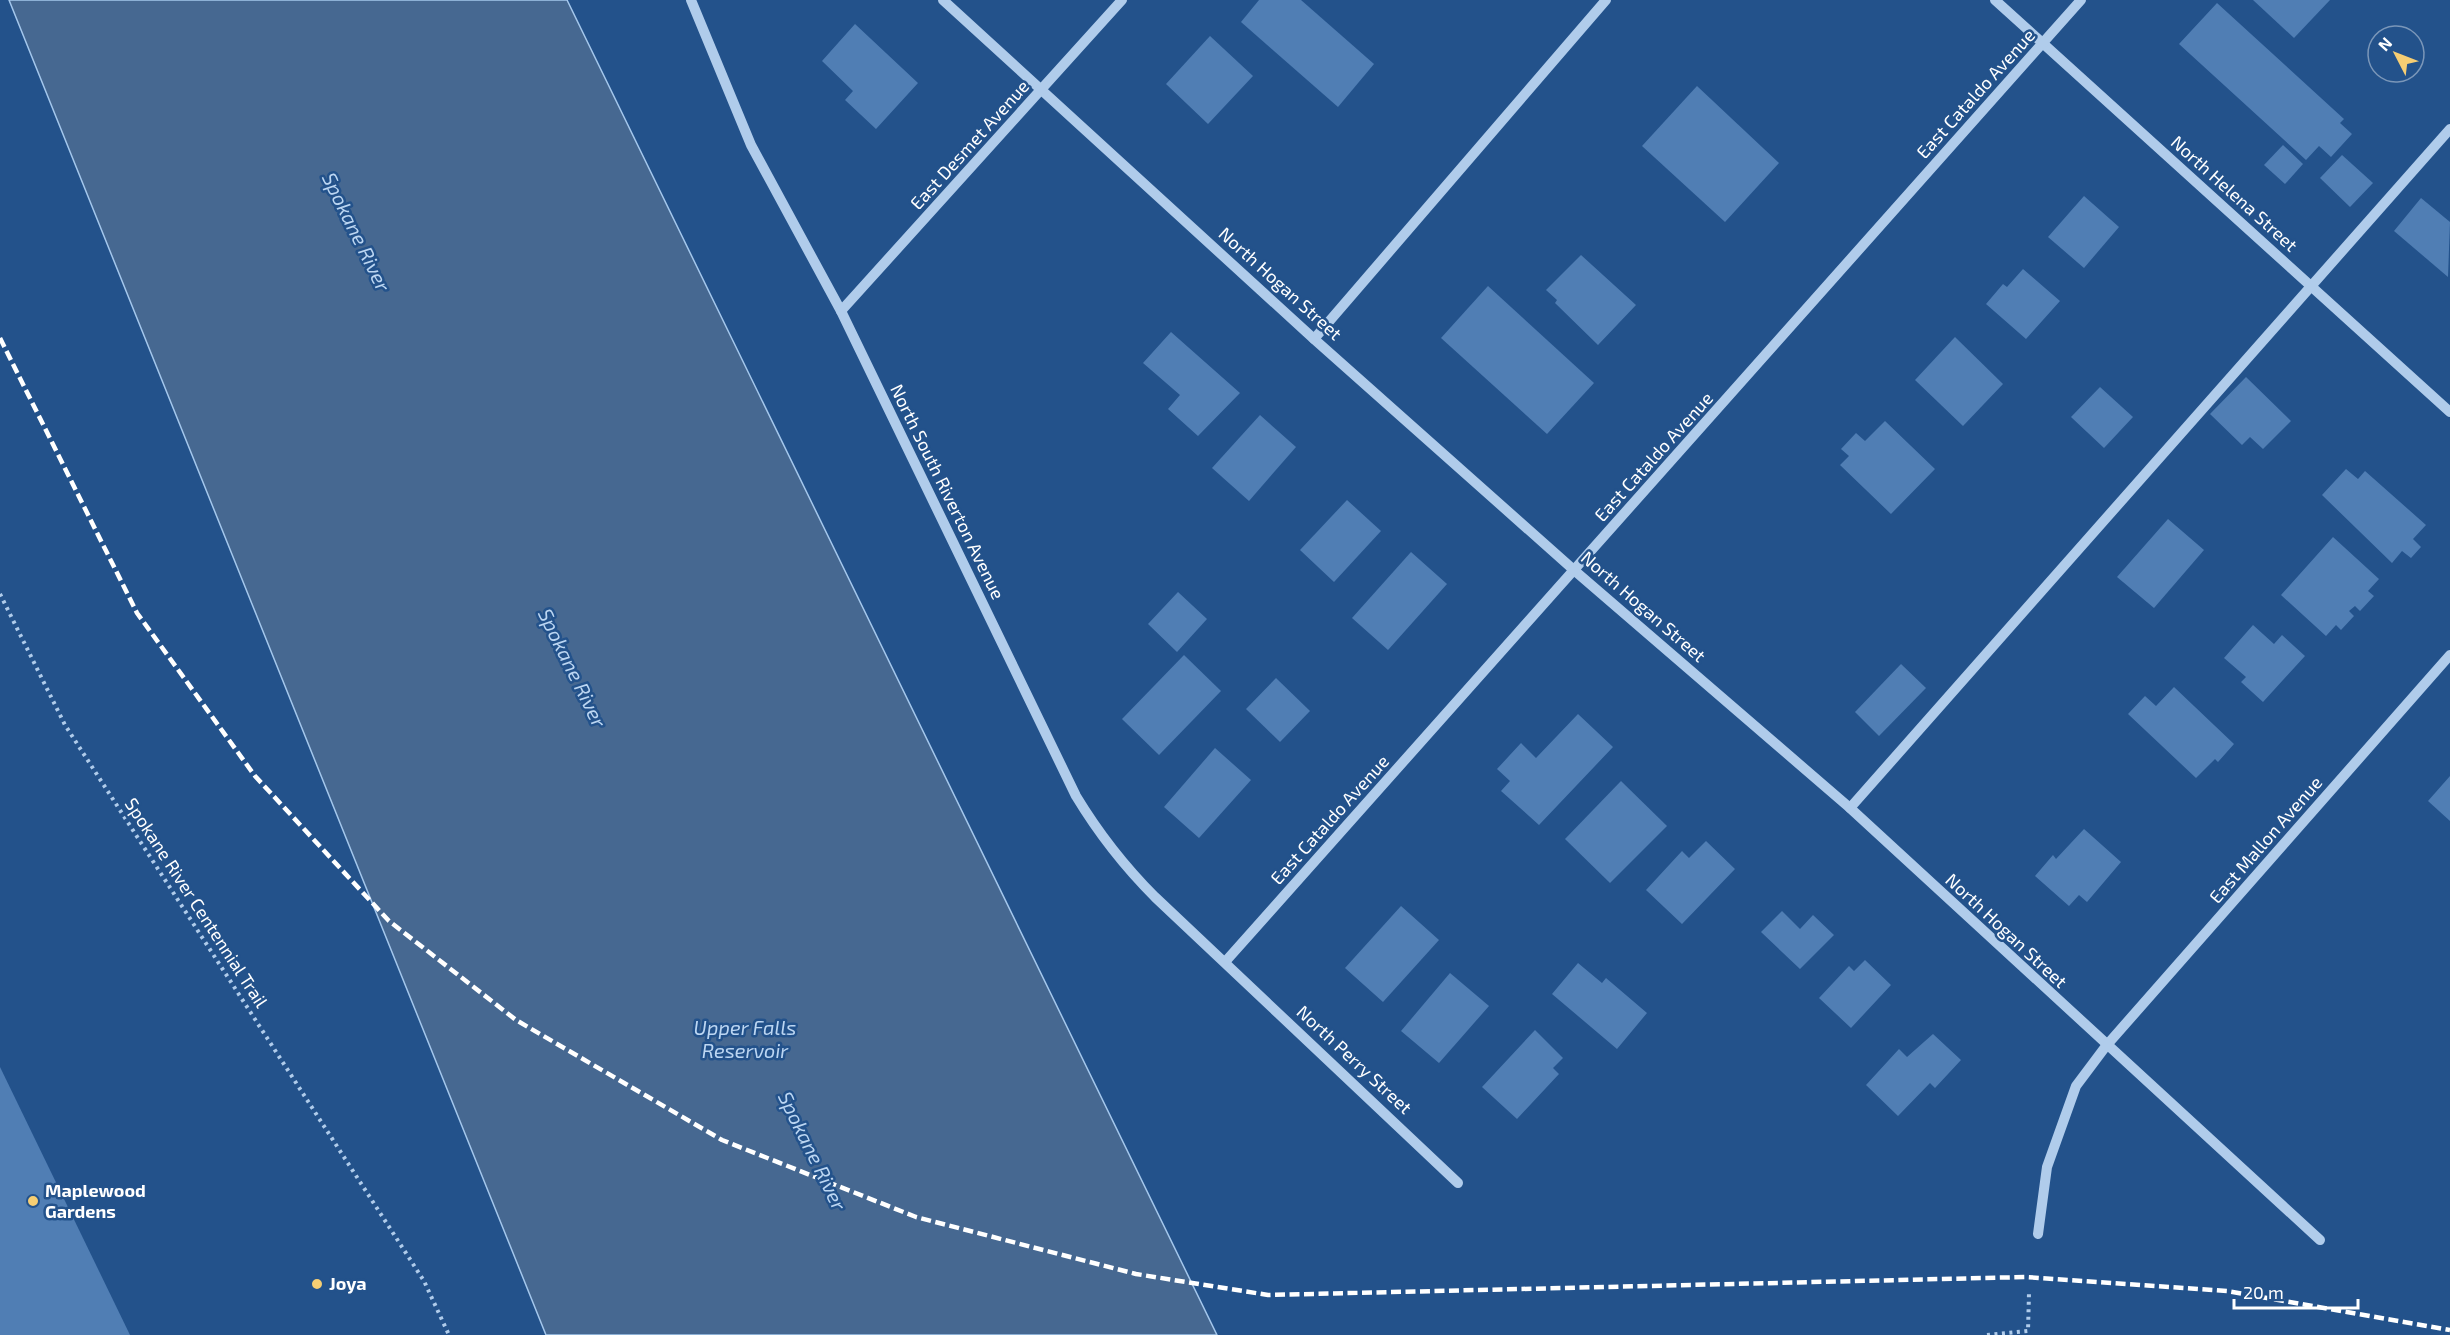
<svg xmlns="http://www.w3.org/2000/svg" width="2450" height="1335" font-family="'Exo 2',sans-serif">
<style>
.water{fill:#466891;stroke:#a4c7ec;stroke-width:1.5}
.building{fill:#507eb4}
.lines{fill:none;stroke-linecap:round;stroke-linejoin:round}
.path{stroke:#b0cceb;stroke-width:4;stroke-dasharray:3 4.5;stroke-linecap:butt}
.minor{stroke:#b0cceb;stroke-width:10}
.rail{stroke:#fff;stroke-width:4.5;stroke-dasharray:10 4.5;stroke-linecap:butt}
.poi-dot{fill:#f6ce73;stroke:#23528b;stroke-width:2}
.labels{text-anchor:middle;stroke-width:5;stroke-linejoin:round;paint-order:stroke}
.street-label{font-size:18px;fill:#fff;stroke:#23528b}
.poi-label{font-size:18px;font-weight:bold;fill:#fff;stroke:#23528b;text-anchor:start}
.water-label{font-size:20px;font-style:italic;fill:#bcd6f2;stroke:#23528b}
</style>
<rect width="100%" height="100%" fill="#23528b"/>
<path class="water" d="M9,0h558l650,1335h-671z"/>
<g class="building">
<path d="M1259,0h42l73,64 -36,43 -97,-85z"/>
<path d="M2253,0h77l-36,38z"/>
<path d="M2217,3l127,116 -4,4 12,11 -21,23 -12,-11 -13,14 -127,-116z"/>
<path d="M855,24l63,59 -42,46 -31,-29 8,-9 -31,-30z"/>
<path d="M1210,36l43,40 -45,48 -42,-40z"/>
<path d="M1697,86l82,77 -54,59 -83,-76z"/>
<path d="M2283,145l20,19 -18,20 -21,-19z"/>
<path d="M2342,155l31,28 -23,24 -30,-29z"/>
<path d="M2084,196l35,31 -35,41 -36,-31z"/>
<path d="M2421,198l29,24 -2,55 -54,-46z"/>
<path d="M1581,255l55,50 -38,40 -43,-42 2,-3 -11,-10z"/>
<path d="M2023,269l37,32 -34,38 -40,-35 17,-20 4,3z"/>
<path d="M1488,286l106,97 -47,51 -106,-96z"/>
<path d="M1171,332l69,61 -42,43 -30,-27 12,-14 -37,-32z"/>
<path d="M1955,337l48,47 -40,42 -48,-46z"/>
<path d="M2246,377l45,44 -28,28 -13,-12 -8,8 -32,-31z"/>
<path d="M2100,387l33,30 -29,31 -33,-31z"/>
<path d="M1260,415l36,32 -47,54 -37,-33z"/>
<path d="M1885,421l50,48 -44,45 -51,-49 9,-9 -8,-7 15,-16 9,8z"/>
<path d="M2346,469l12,10 7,-8 61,54 -13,14 8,8 -10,11 -9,-7 -10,12 -70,-68z"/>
<path d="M1347,500l34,31 -47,51 -34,-32z"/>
<path d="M2168,519l36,31 -50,58 -37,-31z"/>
<path d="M2333,537l46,42 -11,12 6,5 -14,15 -5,-5 -6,5 5,5 -13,14 -5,-5 -10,11 -45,-41z"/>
<path d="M1411,552l36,32 -59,66 -36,-32z"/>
<path d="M1178,592l29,27 -30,33 -29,-28z"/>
<path d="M2253,625l21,19 8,-9 23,21 -42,46 -22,-20 5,-5 -22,-19z"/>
<path d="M1184,655l37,36 -62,64 -37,-36z"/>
<path d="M1901,664l25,24 -47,48 -24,-24z"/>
<path d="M1276,678l34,33 -30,31 -34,-33z"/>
<path d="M2174,687l60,57 -16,18 -3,-3 -19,19 -68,-64 17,-18 11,10z"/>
<path d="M1578,714l35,33 -74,78 -38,-34 9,-10 -13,-12 24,-26 15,15z"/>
<path d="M1215,748l36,32 -52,58 -35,-31z"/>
<path d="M2450,776v45l-22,-20z"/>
<path d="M1621,781l46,45 -57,57 -45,-44z"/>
<path d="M2084,829l37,33 -34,40 -8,-7 -10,11 -34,-30 18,-21 3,4z"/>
<path d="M1706,841l29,28 -53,55 -36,-34 36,-39 7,7z"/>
<path d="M1401,906l38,34 -56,62 -38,-34z"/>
<path d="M1782,911l18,18 13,-14 21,20 -34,34 -39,-37z"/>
<path d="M1865,960l26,25 -40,43 -32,-30 30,-32 5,5z"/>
<path d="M1578,963l24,20 4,-5 41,35 -30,36 -65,-55z"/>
<path d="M1450,973l39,33 -50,57 -38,-32z"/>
<path d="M1535,1030l28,28 -10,10 6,6 -42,45 -35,-32z"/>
<path d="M1933,1034l28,26 -26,28 -5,-5 -32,33 -32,-31 33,-36 8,8z"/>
<path d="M0,1067l130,268h-130z"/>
</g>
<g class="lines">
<g class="path">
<path d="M0,594l65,131 359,556 25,54"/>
<path d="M1987,1335l41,-4 1,-38"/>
</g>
<g class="minor">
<path d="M691,0l60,145 90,166 235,485c23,38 48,70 79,101l303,286"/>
<path d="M943,0l371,339 261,232 275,237 470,432"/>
<path d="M1995,0l455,412"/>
<path d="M841,311l281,-311"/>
<path d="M1314,339l292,-339"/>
<path d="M1850,808l600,-679"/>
<path d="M1225,962l856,-962"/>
<path d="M2038,1234l9,-67 29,-81 30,-40 344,-391"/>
</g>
<path class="rail" d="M0,338l137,275 118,163 134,145 127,99 206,120 194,77 220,57 132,21 758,-18 201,14 223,39"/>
</g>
<g class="poi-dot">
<circle cx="33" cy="1201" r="6"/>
<circle cx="317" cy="1284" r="6"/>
</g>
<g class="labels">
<g class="street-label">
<text transform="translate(1976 94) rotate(-48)" y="6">East Cataldo Avenue</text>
<text transform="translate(970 145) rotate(-48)" y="6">East Desmet Avenue</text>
<text transform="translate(2234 194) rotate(42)" y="6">North Helena Street</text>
<text transform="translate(1280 284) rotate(42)" y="6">North Hogan Street</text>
<text transform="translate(1654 457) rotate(-48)" y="6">East Cataldo Avenue</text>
<text transform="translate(947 492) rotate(64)" y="6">North South Riverton Avenue</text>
<text transform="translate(1643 607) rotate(41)" y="6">North Hogan Street</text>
<text transform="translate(1330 820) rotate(-48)" y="6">East Cataldo Avenue</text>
<text transform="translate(2266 840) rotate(-49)" y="6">East Mallon Avenue</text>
<text transform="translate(196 903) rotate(57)" y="6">Spokane River Centennial Trail</text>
<text transform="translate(2006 931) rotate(43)" y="6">North Hogan Street</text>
<text transform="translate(1354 1060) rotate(43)" y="6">North Perry Street</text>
</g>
<g class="poi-label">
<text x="45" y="1197">Maplewood<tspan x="45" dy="21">Gardens</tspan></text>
<text x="329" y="1290">Joya</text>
</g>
<g class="water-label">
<text transform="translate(356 232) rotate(64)" y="7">Spokane River</text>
<text transform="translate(572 668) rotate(64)" y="7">Spokane River</text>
<text x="745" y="1035">Upper Falls<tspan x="745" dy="23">Reservoir</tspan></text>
<text transform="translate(812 1151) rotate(64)" y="7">Spokane River</text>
</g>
</g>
<g transform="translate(2396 54) rotate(312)"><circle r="28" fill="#23528b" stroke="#7b97b9" stroke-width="1.5"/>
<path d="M0-4.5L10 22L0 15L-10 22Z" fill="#f6ce73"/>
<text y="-9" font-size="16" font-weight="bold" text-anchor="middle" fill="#ffffff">N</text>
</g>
<path d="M2234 1299v9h124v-9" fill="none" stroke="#ffffff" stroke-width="3"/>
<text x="2243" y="1299" font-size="18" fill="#ffffff" stroke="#23528b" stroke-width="4.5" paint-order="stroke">20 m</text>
</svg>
